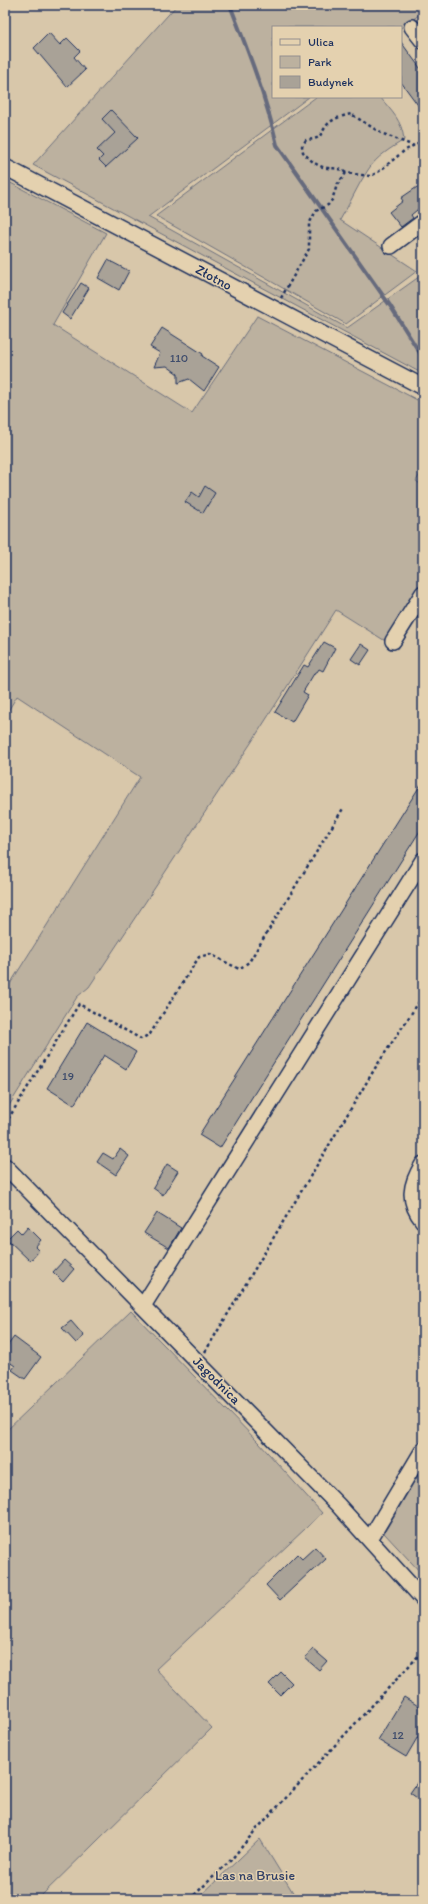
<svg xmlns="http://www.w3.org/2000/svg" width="428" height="1904" font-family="Itim,sans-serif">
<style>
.built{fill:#c6b9a3}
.green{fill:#bcb19f;stroke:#6c707e}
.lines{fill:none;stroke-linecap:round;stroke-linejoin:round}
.stream{stroke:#666b7d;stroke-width:4}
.building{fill:#a9a297;stroke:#1b2f5e}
.minor-casing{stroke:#1b2f5e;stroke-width:18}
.path{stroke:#1b2f5e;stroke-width:2.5;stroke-dasharray:3 3;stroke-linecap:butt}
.minor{stroke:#e4d1af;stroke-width:15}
.labels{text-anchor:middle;stroke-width:3;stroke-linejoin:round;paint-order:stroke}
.number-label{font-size:12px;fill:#3e4c6c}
.street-label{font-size:14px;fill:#1b2f5e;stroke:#e4d1af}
.park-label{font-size:14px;fill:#334268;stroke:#e4d1af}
</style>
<rect width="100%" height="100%" fill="#d8c7aa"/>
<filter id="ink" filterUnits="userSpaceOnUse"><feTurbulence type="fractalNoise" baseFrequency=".025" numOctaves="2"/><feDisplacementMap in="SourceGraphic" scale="8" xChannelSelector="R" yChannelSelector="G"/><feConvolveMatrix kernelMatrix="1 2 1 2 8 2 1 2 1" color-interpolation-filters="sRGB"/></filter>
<g filter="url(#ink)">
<path class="built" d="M423,469v17l-8,-5z"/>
<g class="green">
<path d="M177,5h246v7l-22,16v-1h-128v70h36l-161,120 199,111 76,-54v100l-390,-209z"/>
<path d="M316,97h64c12,15 22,23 24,43 -13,8 -28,17 -36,30 -11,16 -18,34 -28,50l77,51 -71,53 -190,-108z"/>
<path d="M5,180l101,53 -53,92 139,88 65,-97 166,87v66l-7,12 7,5v124l-25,39 -62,-39 -85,133 -162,244 -12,10 -72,115v-120l135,-215 -123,-81 -12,20z"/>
<path d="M131,1311l128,132 63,70 -166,156 56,59 -174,171h-33v-467z"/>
<path d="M423,1467v108l-39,-42z"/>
<path d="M260,1839l37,60h-100z"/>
</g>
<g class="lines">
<path class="stream" d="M230,5c18,46 36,92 47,140l114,162 32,51"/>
</g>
<g class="building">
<path d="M49,33l11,12 7,-7 13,13 -6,6 11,13 -18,17 -33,-39z"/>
<path d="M401,42l22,30v40l-22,-30z"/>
<path d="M111,110l27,28 -32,29 -7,-7 4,-4 -6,-6 18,-17 -13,-14z"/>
<path d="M423,183v22l-12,10 2,3 -12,9 -12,-15 14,-11 -2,-3z"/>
<path d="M108,260l21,11 -10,19 -21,-12z"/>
<path d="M81,283l8,5 -19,31 -8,-6z"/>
<path d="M162,328l41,26 -1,2 17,11 -15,24 -15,-12 -11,4v-9l-11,-8 -13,1 6,-14 -10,-6z"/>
<path d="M205,486l10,7 -12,20 -18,-11 7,-10 7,5z"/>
<path d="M324,642l11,6 -12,23 -4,-2 -2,3h-2l-12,20 5,3 -16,27 -17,-10 29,-47 4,2z"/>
<path d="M361,644l9,6 -10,15 -9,-6z"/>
<path d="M423,781v45l-203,322 -21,-13z"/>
<path d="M87,1022l49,30 -10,17 -22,-14 -30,50 -27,-17z"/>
<path d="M120,1149l9,7 -13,19 -19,-13 6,-9 10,6z"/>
<path d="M167,1164l11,7 -15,24 -10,-7z"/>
<path d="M157,1213l24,15 -12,20 -25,-15z"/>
<path d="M28,1227l13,13 -6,7 4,4 -9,10 -23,-22 10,-10 5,5z"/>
<path d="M64,1260l10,9 -11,13 -10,-10z"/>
<path d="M71,1321l13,15 -8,7 -14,-15z"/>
<path d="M14,1337l27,20 -16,22 -13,-9 3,-4 -10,-7v-10z"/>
<path d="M315,1547l11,12 -14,13 -1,-1 -31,29 -14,-15 31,-31 5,5z"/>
<path d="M313,1649l14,12 -8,9 -14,-12z"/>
<path d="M281,1672l11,11 -12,12 -11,-11z"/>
<path d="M404,1697l19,12v19l-17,29 -28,-17z"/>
<path d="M423,1774v28l-13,-9z"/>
</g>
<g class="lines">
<defs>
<g id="minor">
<path d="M412,27l11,14"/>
<path d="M5,167l418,220"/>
<path d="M391,246l32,-24"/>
<path d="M393,641l30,-48"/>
<path d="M423,1164c-13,21 -16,37 0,57"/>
<path d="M5,1166l333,339 85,94"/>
<path d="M143,1306l280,-446"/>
<path d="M370,1539l53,-89"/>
</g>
</defs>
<use href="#minor" class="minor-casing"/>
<g class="path">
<path d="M346,173c-8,-6 -9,-4 -18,-5 -11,-1 -19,-9 -25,-16l-1,-6 4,-6c17,-2 12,-3 21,-15 6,-7 16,-9 24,-11l30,19 33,13"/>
<path d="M281,298l28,-49v-25l7,-13 12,-6 4,-5 5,-15 9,-12 24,3 7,-3 27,-22 19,-11"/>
<path d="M5,1124l74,-120 62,35 9,-5 49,-77 11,-3 29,15 10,-7 95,-155"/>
<path d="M205,1352l172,-287 46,-69"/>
<path d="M190,1899l41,-39 23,-28 169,-181"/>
</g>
<use href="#minor" class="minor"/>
</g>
</g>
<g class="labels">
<g class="number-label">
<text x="179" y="362">110</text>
<text x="68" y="1080">19</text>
<text x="398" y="1739">12</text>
</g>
<g class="street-label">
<text transform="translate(214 277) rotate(28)" y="5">Złotno</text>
<text transform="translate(217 1380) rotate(45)" y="5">Jagodnica</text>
</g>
<g class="park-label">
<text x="255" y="1880">Las na Brusie</text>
</g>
</g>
<rect width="428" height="1904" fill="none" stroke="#e4d1af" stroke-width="20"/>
<rect x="10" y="10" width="408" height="1884" fill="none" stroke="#1b2f5e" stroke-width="1.5" filter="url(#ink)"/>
<rect x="272" y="26" width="130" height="72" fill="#e4d1af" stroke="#94908f"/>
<rect x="280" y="39" width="20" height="6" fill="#e4d1af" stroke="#94908f"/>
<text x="308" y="46" font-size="12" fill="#1b2f5e">Ulica</text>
<rect x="280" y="56" width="20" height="12" fill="#bcb19f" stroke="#94908f"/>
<text x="308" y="66" font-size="12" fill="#1b2f5e">Park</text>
<rect x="280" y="76" width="20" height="12" fill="#a9a297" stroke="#94908f"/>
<text x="308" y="86" font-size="12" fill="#1b2f5e">Budynek</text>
</svg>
